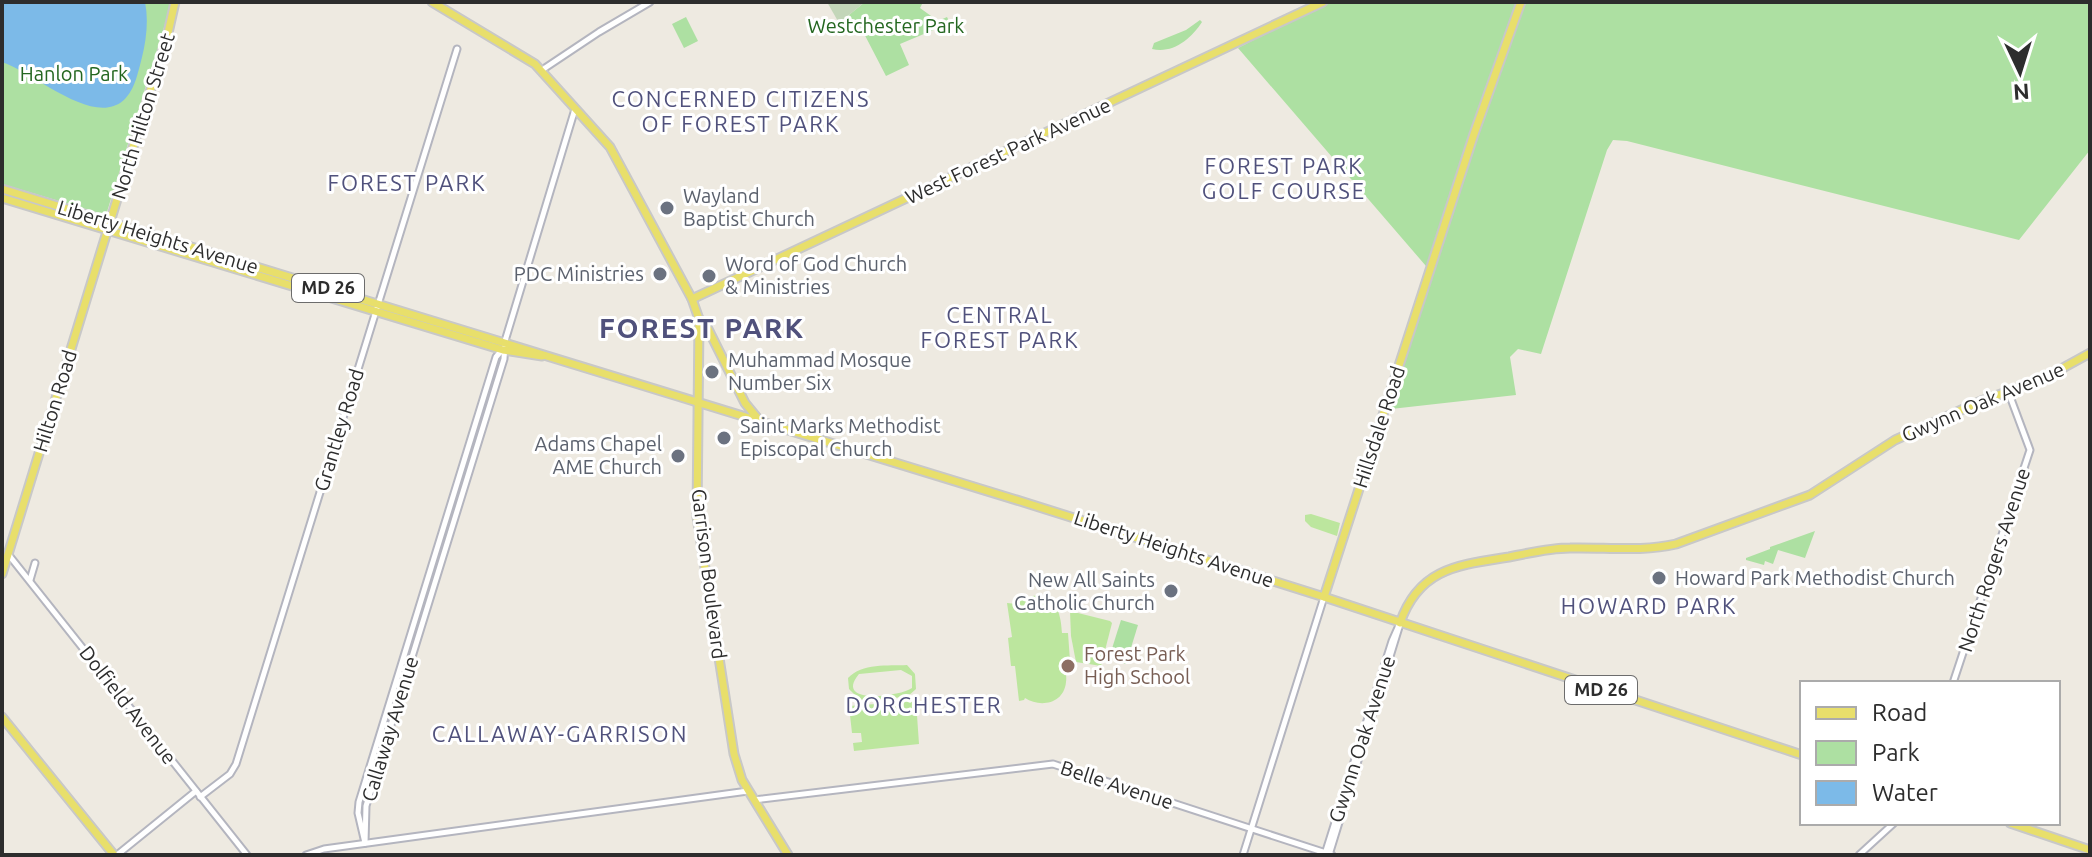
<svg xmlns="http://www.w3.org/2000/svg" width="2092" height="857" font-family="Ubuntu,sans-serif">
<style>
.green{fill:#ade0a2}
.cemetery{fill:#c3d6b9}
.pitch{fill:#bce69e;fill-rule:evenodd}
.water{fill:#7cbae8}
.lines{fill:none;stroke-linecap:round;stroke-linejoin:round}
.minor-casing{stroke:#b4b5bf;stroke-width:9}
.major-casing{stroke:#c8c8c8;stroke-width:11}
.minor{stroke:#fff;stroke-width:5}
.major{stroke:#e8df6b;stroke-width:7}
.worship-dot{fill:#6b7280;stroke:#fff;stroke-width:3}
.education-dot{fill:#8d6e63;stroke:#fff;stroke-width:3}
.labels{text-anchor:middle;stroke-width:6;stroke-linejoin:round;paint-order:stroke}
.shield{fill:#fff;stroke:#6c6c6c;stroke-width:2}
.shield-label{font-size:18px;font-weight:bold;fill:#2d2d2d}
.park-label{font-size:20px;fill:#246720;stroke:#fff}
.street-label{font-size:20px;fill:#2d2d2d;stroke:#fff}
.worship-label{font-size:20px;fill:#5b616d;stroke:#fff;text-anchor:start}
.education-label{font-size:20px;fill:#785e54;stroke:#fff;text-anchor:start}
.neighbourhood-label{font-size:22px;letter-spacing:2px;fill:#50517c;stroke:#fff}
.district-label{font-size:28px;font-weight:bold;letter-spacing:2px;fill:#50517c;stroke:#fff}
</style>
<rect width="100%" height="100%" fill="#eeeae1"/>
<g class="green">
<path d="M2,2h167l1,6 -64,207 -104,-31z"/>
<path d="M865,2h58l-3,6 18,13 9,-4 3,6 -50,21 9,21 -23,11 -28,-54 -15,7 -4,-6z"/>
<path d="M1328,2h762v148l-71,90 -392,-99 -14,-1 -6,10 -66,204 -23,-5 -8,8 6,38 -125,14 -2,-2 43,-134 -194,-225z"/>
<path d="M686,17l12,24 -14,7 -12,-24z"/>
<path d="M1200,20l2,2c-11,17 -29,32 -50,27l2,-6 32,-13z"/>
<path d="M1815,531l-10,27 -27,-8 -5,14 -8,-3 -1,4 -18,-5v-2l24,-9v-2z"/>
<path d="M1121,620l17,5 -12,39 -17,-6z"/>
</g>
<path class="cemetery" d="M827,2h38l-26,21z"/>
<g class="pitch">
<path d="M1311,514l29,9 -3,13 -26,-9 -6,-6v-6z"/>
<path d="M1040,595c18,5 21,21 22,38h6l2,28 -5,1c0,6 2,14 1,20 -2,22 -26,26 -41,16l-1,2 -5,1 -4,-35h-4l-3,-28 4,-1 -5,-34 10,1 8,-7z"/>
<path d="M1070,611l40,10 2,2 -11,43 -25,-4 -5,-26z"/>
<path d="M907,665l8,9 1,15 -9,8 -47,3 -11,-11 -1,-11c14,-15 40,-12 59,-13zM901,670l11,6v12c-13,9 -79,17 -53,-14z"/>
<path d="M916,701l3,43 -65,7 -1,-8 9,-1 -1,-9h-9l-3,-27z"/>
</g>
<path class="water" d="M2,2h143c5,25 -1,50 -8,74 -21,73 -96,-1 -135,-14z"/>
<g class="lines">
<defs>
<g id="minor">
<path d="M542,70l57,-38 51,-30"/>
<path d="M8,554l239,301"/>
<path d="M30,580l5,-17"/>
<path d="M1953,683l77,-233 -22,-59"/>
<path d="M200,797l30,-23 6,-10 221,-715"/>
<path d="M754,800l299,-36 279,91"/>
<path d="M365,843l1,-37 138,-447 1,-18 70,-232"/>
<path d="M365,843l-7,-30 1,-11 137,-445 6,-7"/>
<path d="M1325,854l67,-213 8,-18"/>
<path d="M117,855l79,-64"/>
<path d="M306,855l18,-6 424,-58"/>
<path d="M1243,855l81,-258"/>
<path d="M1329,855l71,-231"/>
<path d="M1859,855l35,-32"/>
</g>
<g id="major">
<path d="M432,2l103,62 75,83 82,152 7,20 -2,198 37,237 8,26 46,75"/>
<path d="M2,189l1018,312 304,96 478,158"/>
<path d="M2,198l501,152 39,6"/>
<path d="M692,299l631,-297"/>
<path d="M699,319l9,10 37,74 14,17"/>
<path d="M2,574l166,-541 7,-31"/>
<path d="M1324,597l150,-463 47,-132"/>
<path d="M1400,623c19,-55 58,-58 109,-66 20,-4 41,-9 61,-9 35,-1 72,4 106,-4l134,-49 85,-55 86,-39 60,-21 49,-27"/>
<path d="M2,717l112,138"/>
<path d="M2010,823l80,27"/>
</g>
</defs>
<use href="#minor" class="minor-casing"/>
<use href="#major" class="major-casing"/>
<use href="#minor" class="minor"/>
<use href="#major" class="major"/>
</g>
<g class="worship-dot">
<circle cx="667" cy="208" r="8"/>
<circle cx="660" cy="274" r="8"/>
<circle cx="709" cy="276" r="8"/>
<circle cx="712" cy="372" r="8"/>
<circle cx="724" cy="438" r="8"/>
<circle cx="678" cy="456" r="8"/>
<circle cx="1659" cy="578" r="8"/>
<circle cx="1171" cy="591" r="8"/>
</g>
<circle class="education-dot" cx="1068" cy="666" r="8"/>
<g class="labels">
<g class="shield">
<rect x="292" y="274" width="72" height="28" rx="6"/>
<rect x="1565" y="676" width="72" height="28" rx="6"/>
</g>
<g class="shield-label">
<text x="328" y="294">MD 26</text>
<text x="1601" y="696">MD 26</text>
</g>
<g class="park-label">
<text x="886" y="33">Westchester Park</text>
<text x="74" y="81">Hanlon Park</text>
</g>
<g class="street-label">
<text transform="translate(143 116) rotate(-73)" y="7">North Hilton Street</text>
<text transform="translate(1008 151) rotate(-25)" y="7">West Forest Park Avenue</text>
<text transform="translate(158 237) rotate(17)" y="7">Liberty Heights Avenue</text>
<text transform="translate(55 401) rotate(-73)" y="7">Hilton Road</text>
<text transform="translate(1983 402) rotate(-23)" y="7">Gwynn Oak Avenue</text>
<text transform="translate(1379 427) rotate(-72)" y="7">Hillsdale Road</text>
<text transform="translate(339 430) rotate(-73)" y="7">Grantley Road</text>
<text transform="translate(1174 549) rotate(18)" y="7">Liberty Heights Avenue</text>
<text transform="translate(1994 560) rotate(-72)" y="7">North Rogers Avenue</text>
<text transform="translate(709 574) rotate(83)" y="7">Garrison Boulevard</text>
<text transform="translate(128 705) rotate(52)" y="7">Dolfield Avenue</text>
<text transform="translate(390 729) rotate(-73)" y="7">Callaway Avenue</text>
<text transform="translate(1362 739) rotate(-72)" y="7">Gwynn Oak Avenue</text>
<text transform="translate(1117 785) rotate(18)" y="7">Belle Avenue</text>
</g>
<g class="worship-label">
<text x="683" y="203">Wayland<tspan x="683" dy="23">Baptist Church</tspan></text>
<text x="725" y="271">Word of God Church<tspan x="725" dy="23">&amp; Ministries</tspan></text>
<text x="644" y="281" text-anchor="end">PDC Ministries</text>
<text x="728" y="367">Muhammad Mosque<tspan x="728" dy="23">Number Six</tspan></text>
<text x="740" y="433">Saint Marks Methodist<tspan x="740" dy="23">Episcopal Church</tspan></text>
<text x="662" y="451" text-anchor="end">Adams Chapel<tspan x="662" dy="23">AME Church</tspan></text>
<text x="1675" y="585">Howard Park Methodist Church</text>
<text x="1155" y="587" text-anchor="end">New All Saints<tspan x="1155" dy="23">Catholic Church</tspan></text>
</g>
<g class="education-label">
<text x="1084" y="661">Forest Park<tspan x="1084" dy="23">High School</tspan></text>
</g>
<g class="neighbourhood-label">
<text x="741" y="107">CONCERNED CITIZENS<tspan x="741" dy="25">OF FOREST PARK</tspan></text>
<text x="1284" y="174">FOREST PARK<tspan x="1284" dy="25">GOLF COURSE</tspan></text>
<text x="407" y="191">FOREST PARK</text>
<text x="1000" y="323">CENTRAL<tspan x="1000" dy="25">FOREST PARK</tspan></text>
<text x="1649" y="614">HOWARD PARK</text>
<text x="924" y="713">DORCHESTER</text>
<text x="560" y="742">CALLAWAY-GARRISON</text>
</g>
<g class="district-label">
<text x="702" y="338">FOREST PARK</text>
</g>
</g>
<rect width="2092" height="857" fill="none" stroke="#2d2d2d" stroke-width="8"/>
<rect x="1800" y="681" width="260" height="144" fill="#ffffff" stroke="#ababab" stroke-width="2"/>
<rect x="1816" y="707" width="40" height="12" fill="#e8df6b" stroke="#ababab" stroke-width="2"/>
<text x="1872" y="721" font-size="24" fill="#2d2d2d">Road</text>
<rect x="1816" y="741" width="40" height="24" fill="#ade0a2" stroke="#ababab" stroke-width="2"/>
<text x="1872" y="761" font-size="24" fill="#2d2d2d">Park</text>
<rect x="1816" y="781" width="40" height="24" fill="#7cbae8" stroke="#ababab" stroke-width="2"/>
<text x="1872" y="801" font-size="24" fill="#2d2d2d">Water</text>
<g transform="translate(2020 72) rotate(176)" stroke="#ffffff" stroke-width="6" paint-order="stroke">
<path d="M0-6L14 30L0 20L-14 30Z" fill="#2d2d2d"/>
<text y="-12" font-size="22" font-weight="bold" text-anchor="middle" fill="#2d2d2d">N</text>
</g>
</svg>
